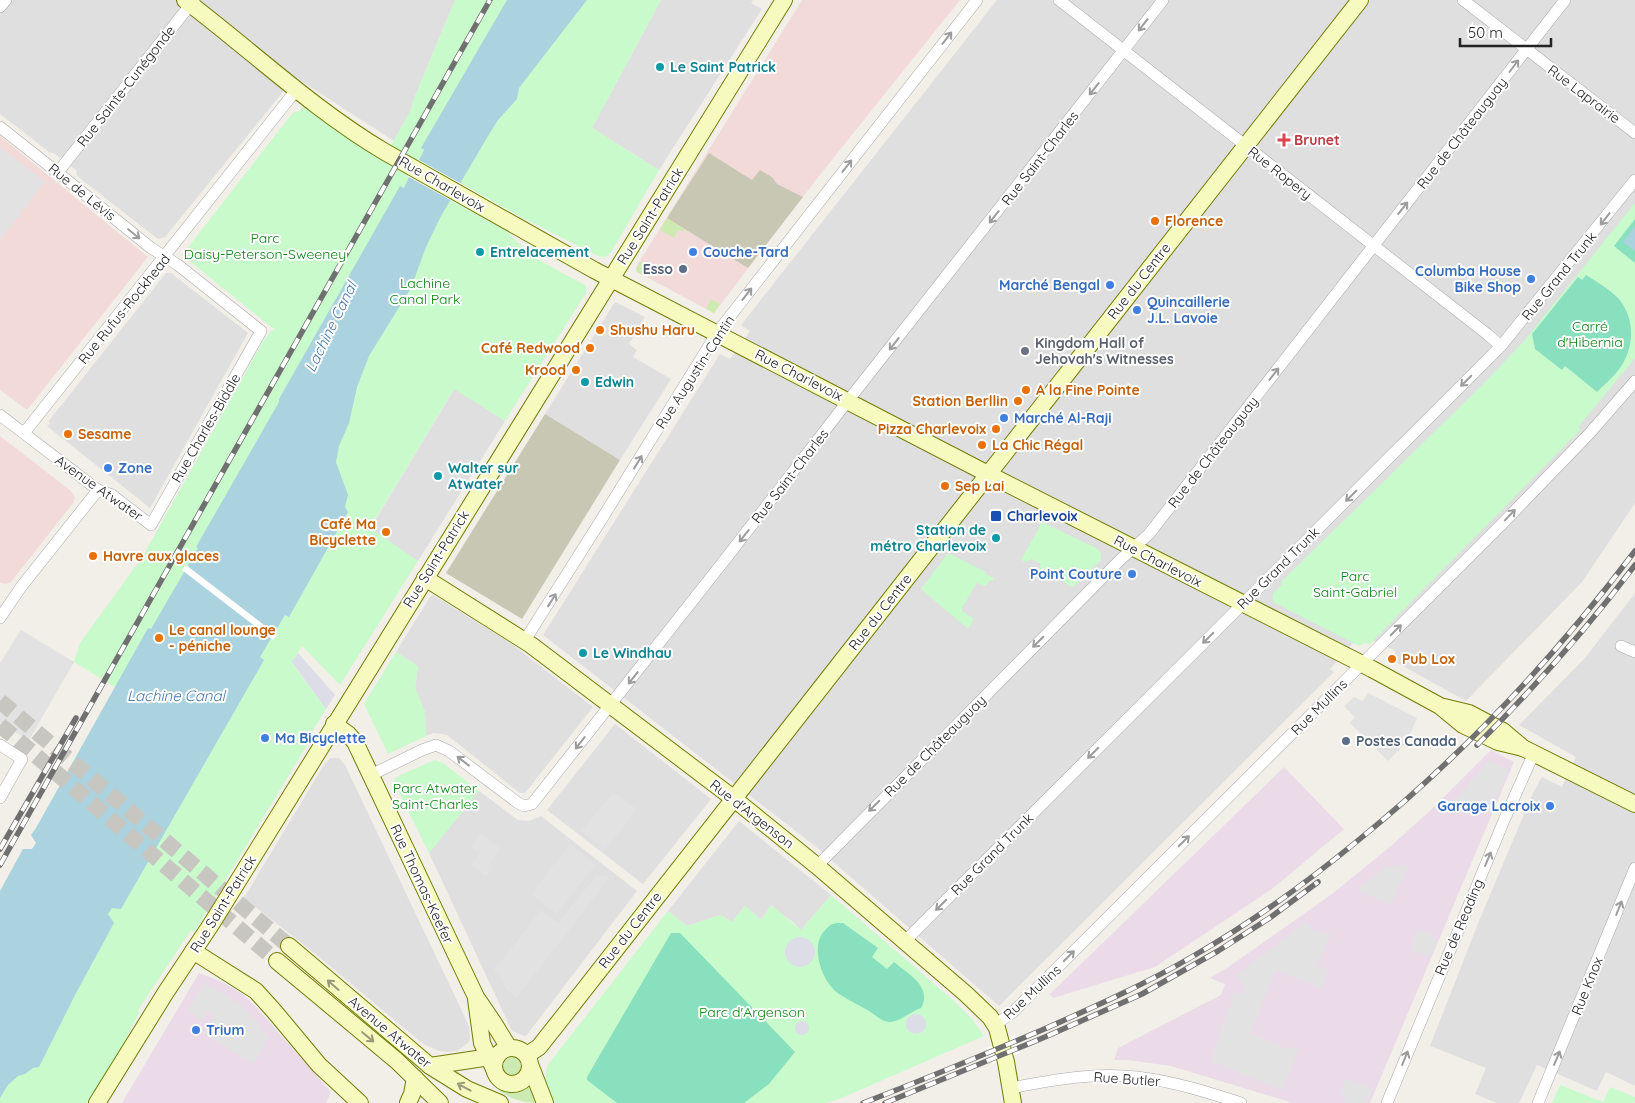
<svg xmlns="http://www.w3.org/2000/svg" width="1635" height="1103" font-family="Quicksand,sans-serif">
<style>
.residential{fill:#e0dfdf}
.commercial{fill:#f2dad9}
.industrial{fill:#ebdbe8}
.construction{fill:#c7c7b4}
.grass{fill:#cdebb0}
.park{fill:#c8facc}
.pitch{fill:#88e0be}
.parking{fill:#e2e2e2}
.plaza{fill:#dddde8}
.water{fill:#aad3df}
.pier{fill:#fff}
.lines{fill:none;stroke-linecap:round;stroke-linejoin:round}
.secondary-tunnel{stroke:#c8c6c1;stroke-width:16;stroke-dasharray:16 8;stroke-linecap:butt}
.street-casing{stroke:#a9a9a9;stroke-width:12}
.secondary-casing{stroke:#707d05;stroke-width:18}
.street{stroke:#fff;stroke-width:11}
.secondary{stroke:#f7fabf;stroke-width:16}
.rail-casing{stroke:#707070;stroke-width:5.5}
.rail{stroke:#fff;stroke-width:4;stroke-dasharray:11;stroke-linecap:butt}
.oneway{stroke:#9c9c9c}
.oneway2{stroke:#979978}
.culture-dot{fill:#0f9aa8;stroke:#fff;stroke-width:2}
.health-dot{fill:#e0444e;stroke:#fff;stroke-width:2}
.food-dot{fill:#e8710a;stroke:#fff;stroke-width:2}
.shop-dot{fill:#3f7fe0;stroke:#fff;stroke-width:2}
.service-dot{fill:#5c6f8a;stroke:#fff;stroke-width:2}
.worship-dot{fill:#6b7280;stroke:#fff;stroke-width:2}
.transit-dot{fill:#1a4fb4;stroke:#fff;stroke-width:2}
.labels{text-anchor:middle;stroke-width:4;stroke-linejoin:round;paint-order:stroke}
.culture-label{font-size:14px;font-weight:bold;fill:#0d838f;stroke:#fff;text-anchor:start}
.street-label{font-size:14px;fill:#222;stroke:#fff}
.health-label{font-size:14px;font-weight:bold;fill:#be3a42;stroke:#fff;text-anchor:start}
.food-label{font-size:14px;font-weight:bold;fill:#c56008;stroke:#fff;text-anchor:start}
.park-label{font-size:14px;fill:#0c8416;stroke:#fff}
.shop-label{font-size:14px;font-weight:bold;fill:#366cbe;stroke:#fff;text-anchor:start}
.service-label{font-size:14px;font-weight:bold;fill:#4e5e75;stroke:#fff;text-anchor:end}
.worship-label{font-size:14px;font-weight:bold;fill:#5b616d;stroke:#fff;text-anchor:start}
.transit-label{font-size:14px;font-weight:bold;fill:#164399;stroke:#fff;text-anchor:start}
.water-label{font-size:15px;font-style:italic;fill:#4a7aab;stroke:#fff}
</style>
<rect width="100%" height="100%" fill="#f2efe9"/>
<g class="residential">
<path d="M0,0h455l-42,101 -2,9 -17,31 -99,-64 -130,160 -7,2 -81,-63 -1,-6 -22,-17 -5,-1 -49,-38z"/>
<path d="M661,0h92l-2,3 11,6 -103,161 -67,-42z"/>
<path d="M997,0h638v503l-53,79 -116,119 -74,-41 4,-9 -36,-16 -30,34 4,3 -335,334 -184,-160 -272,-211 177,-281 10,5 20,-28 -9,-6z"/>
<path d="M166,273h5l77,60 -98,175 -103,-82 3,-3 -2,-1z"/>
<path d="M615,302l30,15 -16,27 8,6 -4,7 38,22 -51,81 -75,-46z"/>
<path d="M455,388l50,33 -87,140 -48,-32z"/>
<path d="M1635,593v493l-29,-14 -9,19 -60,-26 -18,38h-22l-22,-9 11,-26 -56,-22 49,-125 54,-128 9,-16 20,10 14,-30 -57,-32 66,-67z"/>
<path d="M433,595l76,47 84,65 -68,86h-5l-73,-58 -5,-1 -9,-1 -7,3 -1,-24 -10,-24 3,-22 -22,-14 34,-55z"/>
<path d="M615,724l96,75 -68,85 -96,-74z"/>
<path d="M331,758h8l6,7 116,244 8,18 1,12 -2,4 -11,8 -8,1 -10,-1 -16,-7 -105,-88 -74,-58 81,-135z"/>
<path d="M479,791l39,29 11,1 12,-5 96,75 -111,145h-2l-12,-5 -83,-178z"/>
<path d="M739,821l92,74 -30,35 -8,-8 -22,-16 -10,14 -16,-14 -13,16 -11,-7 -34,11 -19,-15z"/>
</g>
<g class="commercial">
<path d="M802,0h158l-141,176 -105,137 -77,-41 -1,-5z"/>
<path d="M0,136l148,121 -121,153 -27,-20z"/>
<path d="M0,436l71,55 4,7 -2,5 -62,79 -5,2 -6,-1z"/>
</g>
<g class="industrial">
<path d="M1491,750l23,12 -144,341h-77l-122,-37 -43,-6h-14l4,-12 103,-53 4,-11 -15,-6 17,-10 105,-74 60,-49 42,-38z"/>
<path d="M1284,767l60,62 -72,60 -117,78 -102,31 -3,-4z"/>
<path d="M199,973l23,9 19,11 15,14 75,85 -5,11h-204z"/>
</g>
<g class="construction">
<path d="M709,153l43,27 8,-10 12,7 5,7 26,13 -55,71 -81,-50z"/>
<path d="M545,414l75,46 -98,159 -76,-46z"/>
</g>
<g class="grass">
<path d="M667,218l18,12 -1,2 -6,-3 -4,9 -14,-8z"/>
<path d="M640,261l9,6 -5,9 -7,-4 -1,-2z"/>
<path d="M711,299l9,5 -6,9 -8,-4z"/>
<circle cx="513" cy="1068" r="11"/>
<path d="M483,1063c10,20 20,39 45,24l3,4 1,-1 6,13c-27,0 -49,-13 -55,-40z"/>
</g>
<g class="park">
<path d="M455,0h206l-69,128 67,42 -49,84 -5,3h-5l-81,-41 -1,1 -10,15c23,27 47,37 77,53l1,3v5l-81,128 -51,-32 -84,139 48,33 -78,124 -38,-39 -10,17 34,46 -21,34 2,2 -113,187 -3,-2 -53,80 2,1 -26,51 -28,41h-86v-212l23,-42h9l4,-6 -5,-8 5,-7 79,-141 -41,-25 6,-19 63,-87 119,-213 9,-12 4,-1 -93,-75 106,-136 5,-6 8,-3v-3l6,1 76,51 28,-49 2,-9z"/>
<path d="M1635,203v155l-57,69 3,2 -212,216 -3,-3 -6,4 -5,-2 -82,-42v-8l9,-10 -1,-2 203,-199 40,-42z"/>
<path d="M1042,522l56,27 3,5v6l-28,27 -34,-18 2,-5 -9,-5 -7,3 -4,-2z"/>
<path d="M948,553l38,19 -1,2 9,4 -2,3 -2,-1 -4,6 -9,-3 -15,25v3l12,8 -6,10 -47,-40z"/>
<path d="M396,652l22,14 -3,22 10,24 1,24 -38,18 -24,-50z"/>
<path d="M435,760l8,3 36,28 -50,62 -35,-71 1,-3 5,-4z"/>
<path d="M831,895l123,106 19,19 11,16 -145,63 -14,4h-270l-10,-23 2,-14 121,-155 19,15 34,-11 11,7 13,-16 16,14 10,-15 30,25z"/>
<path d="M1560,1085l43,17 7,-15 25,10v6h-83z"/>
</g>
<g class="pitch">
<path d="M1635,219v44l-21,-17z"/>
<path d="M1586,275c11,7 23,14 32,23 16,18 17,45 5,65 -6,11 -17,20 -26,29l-32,-26 -3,4 -27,-21 -3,-15 46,-57 4,3z"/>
<path d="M837,923h6l35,25 -6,9 15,12 7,-7c14,12 39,25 27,46 -10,3 -21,14 -32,14 -9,-1 -13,-7 -20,-11 -10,-6 -21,-11 -30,-17 -16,-11 -28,-43 -17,-60 5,-6 7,-10 15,-11z"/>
<path d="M671,933h9l115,119 -26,32 -25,19h-127l-30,-23v-3z"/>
</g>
<g class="parking">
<path d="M0,147l45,35 -45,58z"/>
<path d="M21,630l53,32 -45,78 -29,-17v-60z"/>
<path d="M1368,693l49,25 -11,25 -18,18 -38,-38 5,-6 -11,-11 10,-9 9,4z"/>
<path d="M1489,760l19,10 -19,44 -34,-14z"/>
<path d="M613,792l24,17 -32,41 -24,-19z"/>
<path d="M481,833l20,16 -10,13 2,6 -7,8 -15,-11 9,-12 -9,-6z"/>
<path d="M570,844l26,20 -40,50 -25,-20z"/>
<path d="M1408,865l-17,40 -33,-15 27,-23z"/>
<path d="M611,875l-45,59 -50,64 -10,-9 -5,-13 -7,-6 47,-60 17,13 38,-47z"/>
<path d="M1306,922l6,8 19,4 -14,32 11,5 -7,17 -45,-18 -5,10 -20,53 30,14 18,2 -17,41 -71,-29 24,-70 9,4 2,-6 -10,-13z"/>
<path d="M1419,929l13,6 4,6 -6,16 -20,-8z"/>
<path d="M204,983l36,21 10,10 19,24 -16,26 -49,-31 10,-17 -7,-5 -5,9 -14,-9z"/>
<path d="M1346,1079l26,10 -6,14h-22l2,-6 -6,-2z"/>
</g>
<g class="plaza">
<path d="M298,653l37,42 -9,14 -34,-47z"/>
<circle cx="800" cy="952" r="15"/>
<circle cx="916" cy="1024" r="10"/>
<circle cx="802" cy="1028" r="7"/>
</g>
<g class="water">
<path d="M507,0h80l-68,88 -2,11 -19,21 -10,16 -47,80 -15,31 -15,41 -42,68 -12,31 -8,36 -10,23 -3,16 12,33 -3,12 3,5 -59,105 -4,-2 -25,42 4,3 -143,249 -9,-1 -4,6 6,9 -39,72 -36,72 -6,1 -8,6 -7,2 -10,9 -8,13v-207l23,-42h9l4,-6 -5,-8 5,-7 112,-200 3,1 47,-81 -2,-1 83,-145v-3l121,-213 4,2 5,-11 -2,-1 10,-17 2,1 5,-10 -3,-2z"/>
<path d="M1635,226v25l-12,-9z"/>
</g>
<g class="pier">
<path d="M417,159l102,57 -11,16 -101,-56z"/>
<path d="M186,565l91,70 -4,5 -91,-70z"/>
<path d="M1493,710l16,10 -28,29 -18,-9z"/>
<path d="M1015,1035l5,18 -27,11 -6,-16z"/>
</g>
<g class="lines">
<g class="secondary-tunnel">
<path d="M0,701l289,245"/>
<path d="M0,725l277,236"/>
</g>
<defs>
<g id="street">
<path d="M1059,0l428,334 14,12"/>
<path d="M1463,0l172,133"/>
<path d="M0,7l6,-7"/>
<path d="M0,127l62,49 89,72 27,17 83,66 -110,194 -39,-30 -14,-5 -98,-75"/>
<path d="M58,172l136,-172"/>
<path d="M24,433l273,-344"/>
<path d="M0,618l21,-31 77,-97"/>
<path d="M525,640l73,-115 119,-192 260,-333"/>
<path d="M1621,646l14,6"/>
<path d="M0,745l22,14 -22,39"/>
<path d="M371,775l51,-25 14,-5 13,6 69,52 6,3 8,-2 195,-247 113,-146 323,-411"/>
<path d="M817,866l304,-307 28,-25 416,-534"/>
<path d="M905,941l596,-595 134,-166"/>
<path d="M995,1025l18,-13 12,-12 475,-474 89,-92 46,-53"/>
<path d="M1011,1088c41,-8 83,-16 126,-11 35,4 70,15 104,26"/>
<path d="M1387,1103l118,-285 29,-65"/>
<path d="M1538,1103l97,-235"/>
</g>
<g id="secondary">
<path d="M185,0c66,50 129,110 200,152l209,118 394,204 384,195 68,37 23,19 35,17 25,6"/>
<path d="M425,578l106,67 202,153 84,68 149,128 24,23 7,11 9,34 7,41"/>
<path d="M1444,707l25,6 34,18 20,17 112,56"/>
<path d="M334,724l14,10 7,8 121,255 17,25 16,26"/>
<path d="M289,946l141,120 37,23 33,14"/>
<path d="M193,951l63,40 18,20 45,54 41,38"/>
<path d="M277,961l120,100 43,42"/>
<path d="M476,999l6,44 12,26"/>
<circle cx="512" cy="1066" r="18"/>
<path d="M527,1055l12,-8 23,-29 798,-1018"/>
<path d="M430,1066l67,-10"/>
<path d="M531,1067l14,36"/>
<path d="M97,1103l69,-111 46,-69 572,-923"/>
<path d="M408,1103l4,-9 3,-16"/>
</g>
</defs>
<use href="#street" class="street-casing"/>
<use href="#secondary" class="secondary-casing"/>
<use href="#street" class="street"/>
<use href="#secondary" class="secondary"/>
<defs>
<g id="rail">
<path d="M1477,745c57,-57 110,-116 158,-180"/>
<path d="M0,849l76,-131"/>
<path d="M0,865l490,-865"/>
<path d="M863,1103c60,-23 120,-48 179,-73 52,-23 104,-46 153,-75 59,-34 114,-74 166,-117 103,-84 194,-181 274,-287"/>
<path d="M885,1103l160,-66 97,-43 76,-43 53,-34 47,-35"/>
</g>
</defs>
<use href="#rail" class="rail-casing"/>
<use href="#rail" class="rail"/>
</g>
<defs><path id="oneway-shaft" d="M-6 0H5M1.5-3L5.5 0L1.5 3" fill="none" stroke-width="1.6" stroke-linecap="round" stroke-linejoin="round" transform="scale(1.25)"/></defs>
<g class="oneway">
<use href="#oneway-shaft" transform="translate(1143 25) rotate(128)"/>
<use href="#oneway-shaft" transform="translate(947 38) rotate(-52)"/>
<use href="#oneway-shaft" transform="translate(1514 66) rotate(-53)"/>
<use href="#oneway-shaft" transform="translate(1094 89) rotate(128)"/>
<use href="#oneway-shaft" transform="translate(847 166) rotate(-52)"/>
<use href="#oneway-shaft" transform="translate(1403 208) rotate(-52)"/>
<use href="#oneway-shaft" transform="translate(994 217) rotate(128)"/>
<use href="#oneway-shaft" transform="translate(1605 219) rotate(128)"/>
<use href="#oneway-shaft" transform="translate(134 234) rotate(39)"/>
<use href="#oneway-shaft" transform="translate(747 294) rotate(-52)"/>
<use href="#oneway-shaft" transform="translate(894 344) rotate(128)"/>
<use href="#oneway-shaft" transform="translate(1274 374) rotate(-52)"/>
<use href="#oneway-shaft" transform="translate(1466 381) rotate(135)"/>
<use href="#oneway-shaft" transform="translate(638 462) rotate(-59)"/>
<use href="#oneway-shaft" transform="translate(1351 496) rotate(135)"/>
<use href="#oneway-shaft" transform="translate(1510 515) rotate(-46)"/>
<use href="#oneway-shaft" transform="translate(744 536) rotate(128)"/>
<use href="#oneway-shaft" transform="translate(552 600) rotate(-58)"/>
<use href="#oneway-shaft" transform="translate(1396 630) rotate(-45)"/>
<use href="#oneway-shaft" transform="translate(1208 638) rotate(135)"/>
<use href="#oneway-shaft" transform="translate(1038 642) rotate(135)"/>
<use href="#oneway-shaft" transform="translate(633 678) rotate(128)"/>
<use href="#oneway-shaft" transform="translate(580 743) rotate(128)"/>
<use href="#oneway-shaft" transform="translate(1093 753) rotate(135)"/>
<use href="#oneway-shaft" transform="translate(463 761) rotate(-142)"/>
<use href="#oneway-shaft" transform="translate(874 806) rotate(135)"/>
<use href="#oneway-shaft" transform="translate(1184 841) rotate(-45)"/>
<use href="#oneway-shaft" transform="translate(1488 859) rotate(-67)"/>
<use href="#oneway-shaft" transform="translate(941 905) rotate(135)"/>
<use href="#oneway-shaft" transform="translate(1619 908) rotate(-68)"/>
<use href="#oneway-shaft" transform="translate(1069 956) rotate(-45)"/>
<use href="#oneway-shaft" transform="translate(1405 1058) rotate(-68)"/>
<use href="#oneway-shaft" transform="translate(1557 1058) rotate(-67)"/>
</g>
<g class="oneway2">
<use href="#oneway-shaft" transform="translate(333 985) rotate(-139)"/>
<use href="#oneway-shaft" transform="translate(368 1037) rotate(40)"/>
<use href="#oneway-shaft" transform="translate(464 1087) rotate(-152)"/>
</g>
<g class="culture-dot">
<circle cx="660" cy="67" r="5"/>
<circle cx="480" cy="252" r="5"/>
<circle cx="585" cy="382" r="5"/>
<circle cx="438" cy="476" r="5"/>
<circle cx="996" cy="538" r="5"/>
<circle cx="583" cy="653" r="5"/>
</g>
<path class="health-dot" d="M1281.5 132.5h5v5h5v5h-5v5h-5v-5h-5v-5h5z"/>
<g class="food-dot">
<circle cx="1155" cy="221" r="5"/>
<circle cx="600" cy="330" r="5"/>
<circle cx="590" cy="348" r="5"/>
<circle cx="576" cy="370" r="5"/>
<circle cx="1026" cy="390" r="5"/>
<circle cx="1018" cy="401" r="5"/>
<circle cx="996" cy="429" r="5"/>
<circle cx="68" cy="434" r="5"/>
<circle cx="982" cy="445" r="5"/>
<circle cx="945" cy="486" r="5"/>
<circle cx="386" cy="532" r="5"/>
<circle cx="93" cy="556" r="5"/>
<circle cx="159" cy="638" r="5"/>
<circle cx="1392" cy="659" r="5"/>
</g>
<g class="shop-dot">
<circle cx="693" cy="252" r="5"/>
<circle cx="1531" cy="279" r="5"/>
<circle cx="1110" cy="285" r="5"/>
<circle cx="1137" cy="310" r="5"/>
<circle cx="1004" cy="418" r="5"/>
<circle cx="108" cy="468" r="5"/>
<circle cx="1132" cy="574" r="5"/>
<circle cx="265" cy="738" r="5"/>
<circle cx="1550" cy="806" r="5"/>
<circle cx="196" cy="1030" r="5"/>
</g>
<g class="service-dot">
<circle cx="683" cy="269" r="5"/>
<circle cx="1346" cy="741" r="5"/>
</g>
<circle class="worship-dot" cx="1025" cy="351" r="5"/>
<rect class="transit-dot" x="990" y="510" width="12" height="12" rx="2.5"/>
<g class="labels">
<g class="culture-label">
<text x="670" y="72">Le Saint Patrick</text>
<text x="490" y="257">Entrelacement</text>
<text x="595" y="387">Edwin</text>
<text x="448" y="473">Walter sur<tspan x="448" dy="16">Atwater</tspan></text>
<text x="986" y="535" text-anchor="end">Station de<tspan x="986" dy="16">métro Charlevoix</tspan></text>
<text x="593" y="658">Le Windhau</text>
</g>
<g class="street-label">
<text transform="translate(126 86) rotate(-52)" y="5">Rue Sainte-Cunégonde</text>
<text transform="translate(1584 94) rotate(37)" y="5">Rue Laprairie</text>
<text transform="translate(1462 133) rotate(-52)" y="5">Rue de Châteauguay</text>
<text transform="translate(1040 158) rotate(-52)" y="5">Rue Saint-Charles</text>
<text transform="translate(1280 173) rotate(38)" y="5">Rue Ropery</text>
<text transform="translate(442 184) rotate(30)" y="5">Rue Charlevoix</text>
<text transform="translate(82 192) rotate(39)" y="5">Rue de Lévis</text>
<text transform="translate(650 216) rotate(-58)" y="5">Rue Saint-Patrick</text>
<text transform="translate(1559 276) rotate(-51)" y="5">Rue Grand Trunk</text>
<text transform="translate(1139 281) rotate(-52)" y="5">Rue du Centre</text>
<text transform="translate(124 309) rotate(-51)" y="5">Rue Rufus-Rockhead</text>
<text transform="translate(695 372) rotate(-57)" y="5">Rue Augustin-Cantin</text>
<text transform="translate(799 375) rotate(27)" y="5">Rue Charlevoix</text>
<text transform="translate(206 428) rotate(-60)" y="5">Rue Charles-Biddle</text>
<text transform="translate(1213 452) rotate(-52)" y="5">Rue de Châteauguay</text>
<text transform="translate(790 476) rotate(-52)" y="5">Rue Saint-Charles</text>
<text transform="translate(99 488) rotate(35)" y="5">Avenue Atwater</text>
<text transform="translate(436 559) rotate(-58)" y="5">Rue Saint-Patrick</text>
<text transform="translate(1158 561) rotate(27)" y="5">Rue Charlevoix</text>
<text transform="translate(1278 568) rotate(-45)" y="5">Rue Grand Trunk</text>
<text transform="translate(880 612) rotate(-52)" y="5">Rue du Centre</text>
<text transform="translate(1319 707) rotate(-45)" y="5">Rue Mullins</text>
<text transform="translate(935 746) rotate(-45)" y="5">Rue de Châteauguay</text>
<text transform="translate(752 814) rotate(38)" y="5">Rue d'Argenson</text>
<text transform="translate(992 854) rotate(-45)" y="5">Rue Grand Trunk</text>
<text transform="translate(422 884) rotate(65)" y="5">Rue Thomas-Keefer</text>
<text transform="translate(223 904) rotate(-58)" y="5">Rue Saint-Patrick</text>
<text transform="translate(1459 927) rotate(-67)" y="5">Rue de Reading</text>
<text transform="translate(630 930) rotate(-52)" y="5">Rue du Centre</text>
<text transform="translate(1587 986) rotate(-68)" y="5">Rue Knox</text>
<text transform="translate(1032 992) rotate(-43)" y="5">Rue Mullins</text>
<text transform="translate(390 1032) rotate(40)" y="5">Avenue Atwater</text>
<text transform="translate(1127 1079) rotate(4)" y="5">Rue Butler</text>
</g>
<g class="health-label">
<text x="1294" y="145">Brunet</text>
</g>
<g class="food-label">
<text x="1165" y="226">Florence</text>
<text x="610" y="335">Shushu Haru</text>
<text x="580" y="353" text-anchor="end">Café Redwood</text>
<text x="566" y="375" text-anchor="end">Krood</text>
<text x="1036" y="395">A la Fine Pointe</text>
<text x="1008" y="406" text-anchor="end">Station Berllin</text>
<text x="986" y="434" text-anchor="end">Pizza Charlevoix</text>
<text x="78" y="439">Sesame</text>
<text x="992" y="450">La Chic Régal</text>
<text x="955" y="491">Sep Lai</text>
<text x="376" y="529" text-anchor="end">Café Ma<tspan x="376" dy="16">Bicyclette</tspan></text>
<text x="103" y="561">Havre aux glaces</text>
<text x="169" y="635">Le canal lounge<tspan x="169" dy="16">- péniche</tspan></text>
<text x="1402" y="664">Pub Lox</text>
</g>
<g class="park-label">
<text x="265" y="243">Parc<tspan x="265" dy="16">Daisy-Peterson-Sweeney</tspan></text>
<text x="425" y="288">Lachine<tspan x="425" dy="16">Canal Park</tspan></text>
<text x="1590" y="331">Carré<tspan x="1590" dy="16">d'Hibernia</tspan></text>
<text x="1355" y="581">Parc<tspan x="1355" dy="16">Saint-Gabriel</tspan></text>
<text x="435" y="793">Parc Atwater<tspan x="435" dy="16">Saint-Charles</tspan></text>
<text x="752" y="1017">Parc d'Argenson</text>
</g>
<g class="shop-label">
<text x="703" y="257">Couche-Tard</text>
<text x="1521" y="276" text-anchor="end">Columba House<tspan x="1521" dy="16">Bike Shop</tspan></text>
<text x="1100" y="290" text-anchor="end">Marché Bengal</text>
<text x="1147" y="307">Quincaillerie<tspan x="1147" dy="16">J.L. Lavoie</tspan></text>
<text x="1014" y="423">Marché Al-Raji</text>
<text x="118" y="473">Zone</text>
<text x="1122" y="579" text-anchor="end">Point Couture</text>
<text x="275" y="743">Ma Bicyclette</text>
<text x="1540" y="811" text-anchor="end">Garage Lacroix</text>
<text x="206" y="1035">Trium</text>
</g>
<g class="service-label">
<text x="673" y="274">Esso</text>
<text x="1356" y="746" text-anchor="start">Postes Canada</text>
</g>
<g class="worship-label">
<text x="1035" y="348">Kingdom Hall of<tspan x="1035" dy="16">Jehovah's Witnesses</tspan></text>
</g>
<g class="transit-label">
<text x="1007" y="521">Charlevoix</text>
</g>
<g class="water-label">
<text transform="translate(331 327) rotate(-64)" y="5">Lachine Canal</text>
<text x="176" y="701">Lachine Canal</text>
</g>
</g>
<path d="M1460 38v8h91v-8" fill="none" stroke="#222222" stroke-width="2.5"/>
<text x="1468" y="38" font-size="15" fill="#222222" stroke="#ffffff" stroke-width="4" paint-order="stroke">50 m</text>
</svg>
